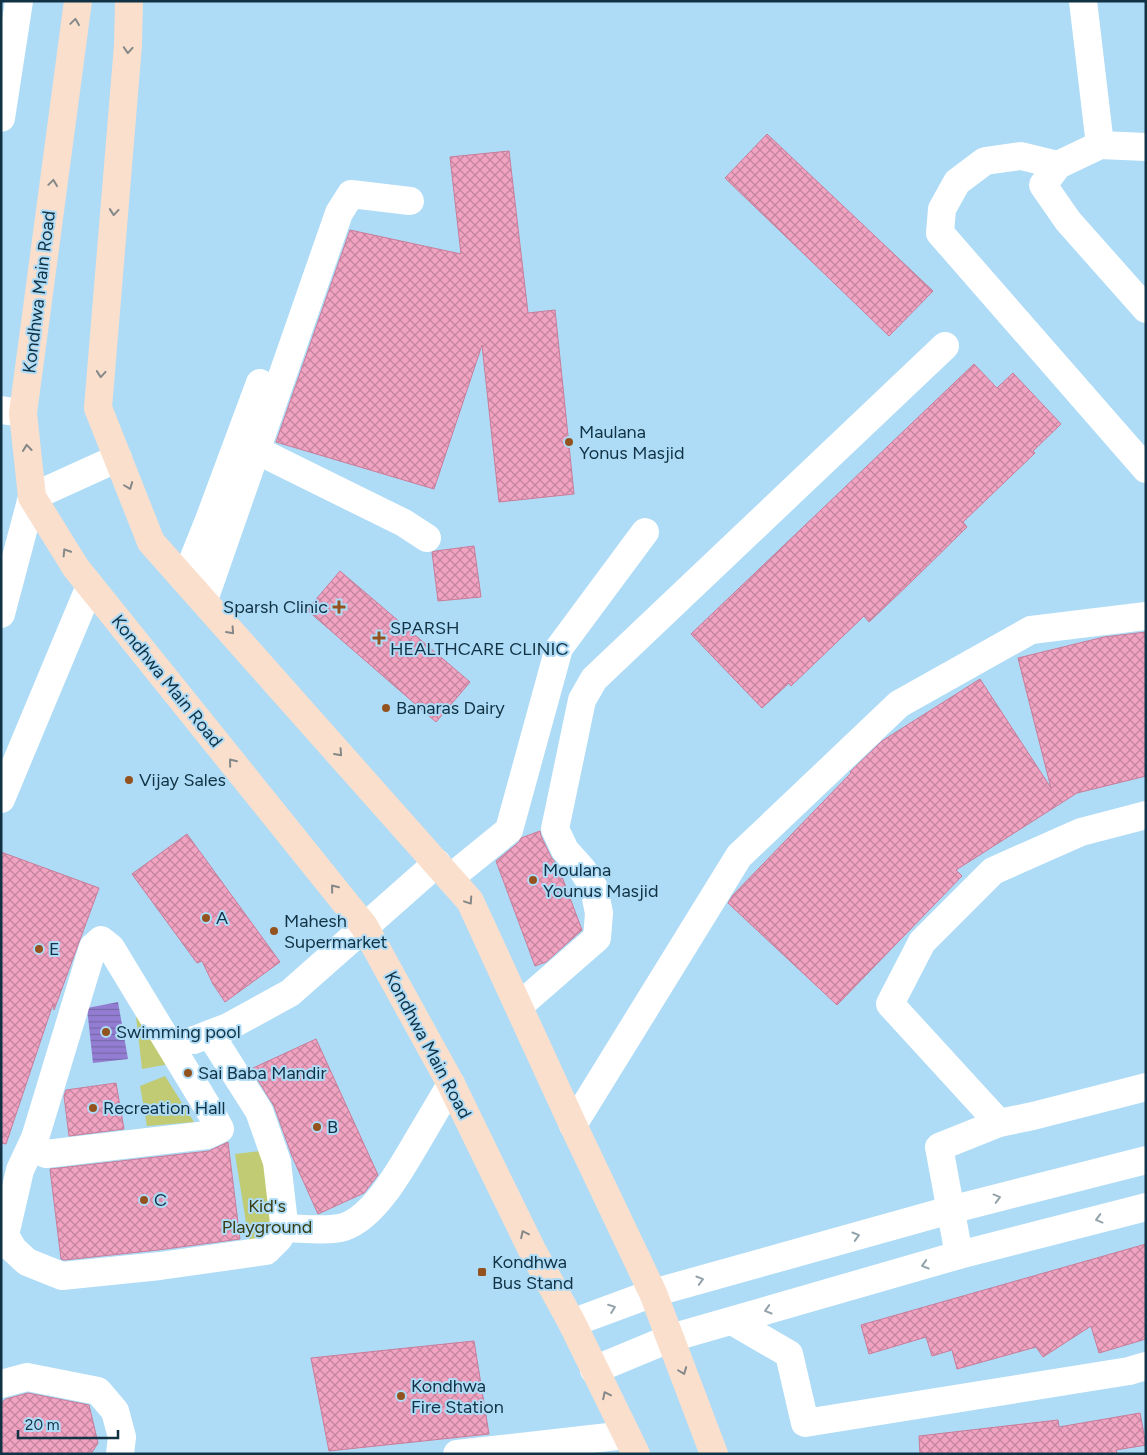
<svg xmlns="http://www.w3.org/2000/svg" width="1147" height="1455" font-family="Figtree,sans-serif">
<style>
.green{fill:#c0cb73}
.water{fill:url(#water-rules)}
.building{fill:url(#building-cross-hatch);stroke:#c87d9a}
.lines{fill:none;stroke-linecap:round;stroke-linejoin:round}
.minor{stroke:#fff;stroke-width:28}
.major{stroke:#fadfcd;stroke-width:28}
.oneway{stroke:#858888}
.oneway2{stroke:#93a3ab}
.poi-dot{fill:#93521e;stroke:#aedbf6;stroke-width:2}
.labels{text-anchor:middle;stroke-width:4;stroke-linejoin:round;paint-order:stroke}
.street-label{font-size:18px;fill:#103244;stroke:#aedbf6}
.poi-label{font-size:18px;fill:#103244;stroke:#aedbf6;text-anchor:start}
.park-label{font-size:18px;fill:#383d12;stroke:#aedbf6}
</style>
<defs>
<pattern id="water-rules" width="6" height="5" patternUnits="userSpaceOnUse" patternTransform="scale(1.25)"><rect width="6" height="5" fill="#937dd2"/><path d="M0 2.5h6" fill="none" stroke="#7767ac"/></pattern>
<pattern id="building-cross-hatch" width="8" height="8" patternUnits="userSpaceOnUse" patternTransform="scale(1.25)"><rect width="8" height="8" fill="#f2a3c1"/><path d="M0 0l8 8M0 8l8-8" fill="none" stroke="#c3859e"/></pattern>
</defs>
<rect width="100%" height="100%" fill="#aedbf6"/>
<g class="green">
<path d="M136,1016l34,48 -28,5z"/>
<path d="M165,1076l29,46 -47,4 -7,-40z"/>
<path d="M261,1151l40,86 -52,4 -14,-87z"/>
</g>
<path class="water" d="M118,1002l10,57 -35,4 -6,-55z"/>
<g class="building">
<path d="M767,134l166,157 -44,45 -164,-158z"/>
<path d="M509,151l19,162 27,-3 19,184 -75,8 -17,-157 -48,144 -158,-47 74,-212 111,24 -11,-97z"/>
<path d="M974,364l23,24 16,-15 48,51 -28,27 2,2 -72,69 4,5 -57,56 -41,39 -5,-6 -73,70 -2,-3 -27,25 -71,-74z"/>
<path d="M474,546l7,51 -43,4 -6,-49 4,-1z"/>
<path d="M340,571l130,111 -34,40 -129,-112z"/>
<path d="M1146,632v144l-69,17 -121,77 6,6 -125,129 -109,-102 5,-8 118,-122 -1,-1 32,-31 98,-62 71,109 -33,-130 86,-21z"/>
<path d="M540,831l1,5 10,21 7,9 24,64 -36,32 -11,4 -39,-105 23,-19 2,-4z"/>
<path d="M187,834l93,128 -55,40 -12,-18 -11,-23 -5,2 -65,-89z"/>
<path d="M1,852l98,36 -45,122 -1,-6 -47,140 -5,-1z"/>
<path d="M316,1039l62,136 -14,18 -46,21 -26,-58 -18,-50 -23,-37z"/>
<path d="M116,1083l8,46 -55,7 -5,-40 2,-6z"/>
<path d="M228,1142l12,97 -82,11 -94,10 -3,-1 -11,-90 159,-18z"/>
<path d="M1146,1244v95l-47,14 -8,-27 -48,31 -7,-10 -79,22 -5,-19 -20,6 -6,-19 -57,17 -8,-29z"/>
<path d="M474,1341l15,93 -160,17 -18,-93z"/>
<path d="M28,1393l61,12 9,38 -7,11h-90v-51l5,-4z"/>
<path d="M1140,1413l6,32 -30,5 1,4h-197l-1,-18 139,-16 1,7z"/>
</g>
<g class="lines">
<g class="minor">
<path d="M1083,1l17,144"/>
<path d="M1,118l18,-117"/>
<path d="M1146,147l-46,-2 -42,20 -15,20 25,36 78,88"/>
<path d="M1058,165l-37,-9 -36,5 -28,21 -15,27 -2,24 206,236"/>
<path d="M1,410l22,3"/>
<path d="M256,450l148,73 23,15"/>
<path d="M185,580l24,-60 51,-137"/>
<path d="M204,600l135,-387 12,-19 59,7"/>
<path d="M1,614l31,-117 86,-39"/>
<path d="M1,799l89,-213"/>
<path d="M450,878l59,-48 50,-182 86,-116"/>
<path d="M101,940l10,8 102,168 7,13 -13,6 -161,19 -9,-4 -2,-12 58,-191z"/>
<path d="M519,1006l78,-68 2,-25 -5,-25 -12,-19 -17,-19 -10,-21 27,-129 12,-21 351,-333"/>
<path d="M194,1040l34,-13 62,-34 147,-130"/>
<path d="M999,1123l-109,-119 32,-62 71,-71 88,-39 65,-17"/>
<path d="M573,1125l166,-269 160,-152 132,-74 115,-14"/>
<path d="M35,1138l-15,32 -15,65 8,14 14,13 35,14 98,-10 106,-15 13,-13 5,-15 -7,-61 -18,-51 -49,-77"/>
<path d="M282,1228c18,0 45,4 62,-1 31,-10 58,-60 74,-87 11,-19 22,-37 33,-56"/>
<path d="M959,1255l-20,-108 60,-24 34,-7 113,-29"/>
<path d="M732,1321l57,33 16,69 324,-52 17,-5"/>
<path d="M572,1323l81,-30 297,-83 196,-50"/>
<path d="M594,1370l77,-32 288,-83 187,-48"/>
<path d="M1,1384l26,-7 71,14 17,20 7,26 -2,17"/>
<path d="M457,1454l169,-19"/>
</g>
<g class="major">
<path d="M78,1l-55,412 9,84 44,71 288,358 87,158 81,166 40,73 64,131"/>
<path d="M129,1l-1,44 -30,363 53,134 319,359 103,224 80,168 61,161"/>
</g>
</g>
<defs><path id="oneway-chevron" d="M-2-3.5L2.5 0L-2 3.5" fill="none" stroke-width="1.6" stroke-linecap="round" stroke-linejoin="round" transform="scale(1.25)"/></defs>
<g class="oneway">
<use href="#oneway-chevron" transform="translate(75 22) rotate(-82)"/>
<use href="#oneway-chevron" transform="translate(128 50) rotate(94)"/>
<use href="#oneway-chevron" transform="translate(53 183) rotate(-82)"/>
<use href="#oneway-chevron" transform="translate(114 212) rotate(95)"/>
<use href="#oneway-chevron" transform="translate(101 374) rotate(95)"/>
<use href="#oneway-chevron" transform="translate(27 448) rotate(-96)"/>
<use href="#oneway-chevron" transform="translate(129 486) rotate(69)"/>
<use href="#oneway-chevron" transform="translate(66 552) rotate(-122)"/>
<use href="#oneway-chevron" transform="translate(231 631) rotate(48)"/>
<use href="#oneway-chevron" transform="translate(339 753) rotate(48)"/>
<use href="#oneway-chevron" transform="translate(232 762) rotate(-129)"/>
<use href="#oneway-chevron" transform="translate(334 888) rotate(-129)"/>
<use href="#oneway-chevron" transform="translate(469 901) rotate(56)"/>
<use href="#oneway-chevron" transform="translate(524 1234) rotate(-116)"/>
<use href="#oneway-chevron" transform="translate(683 1371) rotate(69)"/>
<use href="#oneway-chevron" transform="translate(606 1395) rotate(-116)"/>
</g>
<g class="oneway2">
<use href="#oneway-chevron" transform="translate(997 1198) rotate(-15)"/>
<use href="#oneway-chevron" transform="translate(1099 1219) rotate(165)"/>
<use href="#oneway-chevron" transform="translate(856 1236) rotate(-16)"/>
<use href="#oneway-chevron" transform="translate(925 1265) rotate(164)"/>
<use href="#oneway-chevron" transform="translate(700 1280) rotate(-16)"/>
<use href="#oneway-chevron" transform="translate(612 1308) rotate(-21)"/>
<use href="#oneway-chevron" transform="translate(768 1310) rotate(164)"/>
</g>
<g class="poi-dot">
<circle cx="569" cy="442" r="5"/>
<path d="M336.5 599.5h5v5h5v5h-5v5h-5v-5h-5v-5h5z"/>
<path d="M376.5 630.5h5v5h5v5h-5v5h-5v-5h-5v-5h5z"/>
<circle cx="386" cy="708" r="5"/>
<circle cx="129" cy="780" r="5"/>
<circle cx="533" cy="880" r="5"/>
<circle cx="206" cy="918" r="5"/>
<circle cx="274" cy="931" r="5"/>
<circle cx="39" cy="949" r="5"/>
<circle cx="106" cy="1032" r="5"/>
<circle cx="188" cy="1073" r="5"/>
<circle cx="93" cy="1108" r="5"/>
<circle cx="317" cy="1127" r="5"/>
<circle cx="144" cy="1200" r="5"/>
<rect x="477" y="1267" width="10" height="10" rx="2.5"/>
<circle cx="401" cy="1396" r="5"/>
</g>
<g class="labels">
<g class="street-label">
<text transform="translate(39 292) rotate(-83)" y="6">Kondhwa Main Road</text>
<text transform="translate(167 681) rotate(51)" y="6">Kondhwa Main Road</text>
<text transform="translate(428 1045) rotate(62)" y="6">Kondhwa Main Road</text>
</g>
<g class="poi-label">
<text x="579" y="438">Maulana<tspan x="579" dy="21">Yonus Masjid</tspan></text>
<text x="328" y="613" text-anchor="end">Sparsh Clinic</text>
<text x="390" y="634">SPARSH<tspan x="390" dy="21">HEALTHCARE CLINIC</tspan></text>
<text x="396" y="714">Banaras Dairy</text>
<text x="139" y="786">Vijay Sales</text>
<text x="543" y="876">Moulana<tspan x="543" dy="21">Younus Masjid</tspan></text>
<text x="216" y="924">A</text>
<text x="284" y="927">Mahesh<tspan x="284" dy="21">Supermarket</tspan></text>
<text x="49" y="955">E</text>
<text x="116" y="1038">Swimming pool</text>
<text x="198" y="1079">Sai Baba Mandir</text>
<text x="103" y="1114">Recreation Hall</text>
<text x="327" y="1133">B</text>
<text x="154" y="1206">C</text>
<text x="492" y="1268">Kondhwa<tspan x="492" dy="21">Bus Stand</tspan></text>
<text x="411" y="1392">Kondhwa<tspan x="411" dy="21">Fire Station</tspan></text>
</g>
<g class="park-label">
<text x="267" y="1212">Kid's<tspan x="267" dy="21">Playground</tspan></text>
</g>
</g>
<rect width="1147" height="1455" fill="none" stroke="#103244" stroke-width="5"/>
<path d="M18 1430v8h100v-8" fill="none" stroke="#103244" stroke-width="2.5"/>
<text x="25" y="1430" font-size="15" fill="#103244" stroke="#aedbf6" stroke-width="4" paint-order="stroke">20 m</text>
</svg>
